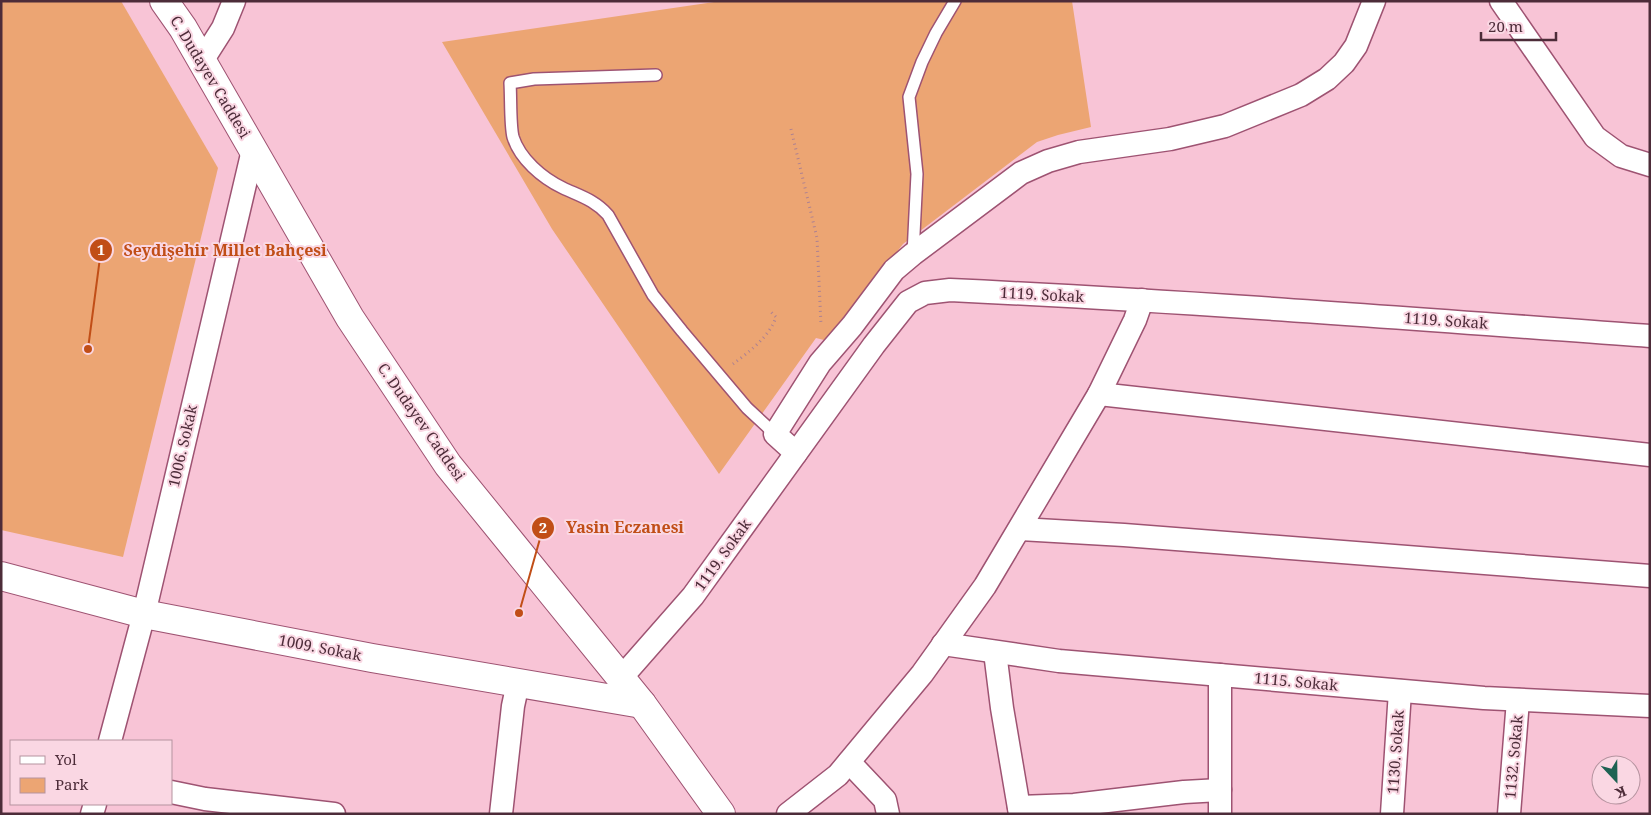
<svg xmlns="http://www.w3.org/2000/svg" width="1651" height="815" font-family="'Noto Serif',serif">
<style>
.green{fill:#eca573}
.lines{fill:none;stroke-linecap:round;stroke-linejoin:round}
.lane-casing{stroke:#9e5372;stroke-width:14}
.street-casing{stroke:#9e5372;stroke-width:25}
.secondary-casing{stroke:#9e5372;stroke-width:30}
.path{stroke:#ad8191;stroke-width:3;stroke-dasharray:1 4;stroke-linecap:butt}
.lane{stroke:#fff;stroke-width:11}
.street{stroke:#fff;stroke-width:22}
.secondary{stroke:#fff;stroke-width:28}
.labels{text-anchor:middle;stroke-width:4;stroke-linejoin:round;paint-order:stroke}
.street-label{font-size:15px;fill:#4d2c39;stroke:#fad7e3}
.leader{fill:none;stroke:#c14e17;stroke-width:2}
.callout-dot{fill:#c14e17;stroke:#fad7e3;stroke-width:2}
.mark-label{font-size:15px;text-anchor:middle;font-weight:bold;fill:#fff}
.callout-label{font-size:16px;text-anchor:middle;font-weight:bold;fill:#c14e17;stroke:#fad7e3;stroke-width:4;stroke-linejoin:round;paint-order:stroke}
</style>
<rect width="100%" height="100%" fill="#f8c4d6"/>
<g class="green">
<path d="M1,1h120l97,167 -95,389 -122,-27z"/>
<path d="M721,1h351l19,126 -33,8 -21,7 -134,102 -75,97 -12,-3 -97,136 -167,-245 -110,-187z"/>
</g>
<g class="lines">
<defs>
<g id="lane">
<path d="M656,75l-122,4 -24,4c1,14 0,42 3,54 7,22 29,41 50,51 17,8 32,12 45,27l45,80 29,36 65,77 28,26"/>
<path d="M913,254l4,-80 -8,-77 13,-35 14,-29 19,-32"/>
</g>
<g id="street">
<path d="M1501,1l94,136 26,19 29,9"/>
<path d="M202,61l21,-33 11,-27"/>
<path d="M1099,394l551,61"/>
<path d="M796,453l-21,-19 45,-71 32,-37 42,-56 19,-16 108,-81 27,-12 31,-9 91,-13 55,-13 76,-31 26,-16 17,-16 12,-17 18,-45"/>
<path d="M1020,529l104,6 526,41"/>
<path d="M943,644l116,17 425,37 166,8"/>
<path d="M995,652l7,56 18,106"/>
<path d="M621,678l72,-82 181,-251 34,-43 17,-9 25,-3c234,11 467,29 700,46"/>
<path d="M110,741l34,-127 109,-464"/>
<path d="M849,762l36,38 3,14"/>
<path d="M171,792l34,7 129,15"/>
<path d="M1019,807l55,-2 110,-13 36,-2"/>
<path d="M92,814l3,-10"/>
<path d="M501,814l12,-108 5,-23"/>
<path d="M788,814l50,-39 84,-101 63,-88 114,-192 36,-74 7,-20"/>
<path d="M1220,814v-139"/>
<path d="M1392,814l8,-123"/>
<path d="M1509,814l9,-114"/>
</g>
<g id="secondary">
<path d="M164,1l19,27 167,290 98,147 194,239 79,110"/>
<path d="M1,576l143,38 228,44 270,46"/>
</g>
</defs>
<use href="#lane" class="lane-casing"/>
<use href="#street" class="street-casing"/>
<use href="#secondary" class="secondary-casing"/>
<g class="path">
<path d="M791,129l26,109 4,87"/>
<path d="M733,364c16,-12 37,-28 43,-47l-6,-6"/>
</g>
<use href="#lane" class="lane"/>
<use href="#street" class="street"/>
<use href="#secondary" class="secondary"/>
</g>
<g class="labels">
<g class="street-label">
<text transform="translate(210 77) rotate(59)" y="5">C. Dudayev Caddesi</text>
<text transform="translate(1042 295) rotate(3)" y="5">1119. Sokak</text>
<text transform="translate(1446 321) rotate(4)" y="5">1119. Sokak</text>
<text transform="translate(421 422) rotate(55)" y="5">C. Dudayev Caddesi</text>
<text transform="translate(183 446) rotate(-77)" y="5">1006. Sokak</text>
<text transform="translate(723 555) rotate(-54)" y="5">1119. Sokak</text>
<text transform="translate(320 648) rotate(11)" y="5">1009. Sokak</text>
<text transform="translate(1296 682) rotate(5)" y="5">1115. Sokak</text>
<text transform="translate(1396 752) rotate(-86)" y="5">1130. Sokak</text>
<text transform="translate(1514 757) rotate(-85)" y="5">1132. Sokak</text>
</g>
</g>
<path class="leader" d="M88 349L101 250M519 613L543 528"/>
<g class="callout-dot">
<circle cx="88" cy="349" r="5"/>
<circle cx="519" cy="613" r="5"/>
<circle cx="101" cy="250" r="12"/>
<circle cx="543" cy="528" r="12"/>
</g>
<g class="mark-label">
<text x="101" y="255">1</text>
<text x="543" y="533">2</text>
</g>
<g class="callout-label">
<text x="225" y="256">Seydişehir Millet Bahçesi</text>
<text x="625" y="533">Yasin Eczanesi</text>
</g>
<rect width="1651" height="815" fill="none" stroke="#4d2c39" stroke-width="5"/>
<rect x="10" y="740" width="162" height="65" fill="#fad7e3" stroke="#b5939f"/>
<rect x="20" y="756" width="25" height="8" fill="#ffffff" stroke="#b5939f"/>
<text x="55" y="765" font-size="15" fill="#4d2c39">Yol</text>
<rect x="20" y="778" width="25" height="15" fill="#eca573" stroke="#b5939f"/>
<text x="55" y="790" font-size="15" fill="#4d2c39">Park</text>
<g transform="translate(1616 780) rotate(158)"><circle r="24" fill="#fad7e3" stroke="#b5939f"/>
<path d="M0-4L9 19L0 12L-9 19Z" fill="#1e6253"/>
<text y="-8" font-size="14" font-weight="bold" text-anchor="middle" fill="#4d2c39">K</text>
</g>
<path d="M1481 32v8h75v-8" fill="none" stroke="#4d2c39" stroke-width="2.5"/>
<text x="1488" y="32" font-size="15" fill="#4d2c39" stroke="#fad7e3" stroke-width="4" paint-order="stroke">20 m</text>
</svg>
